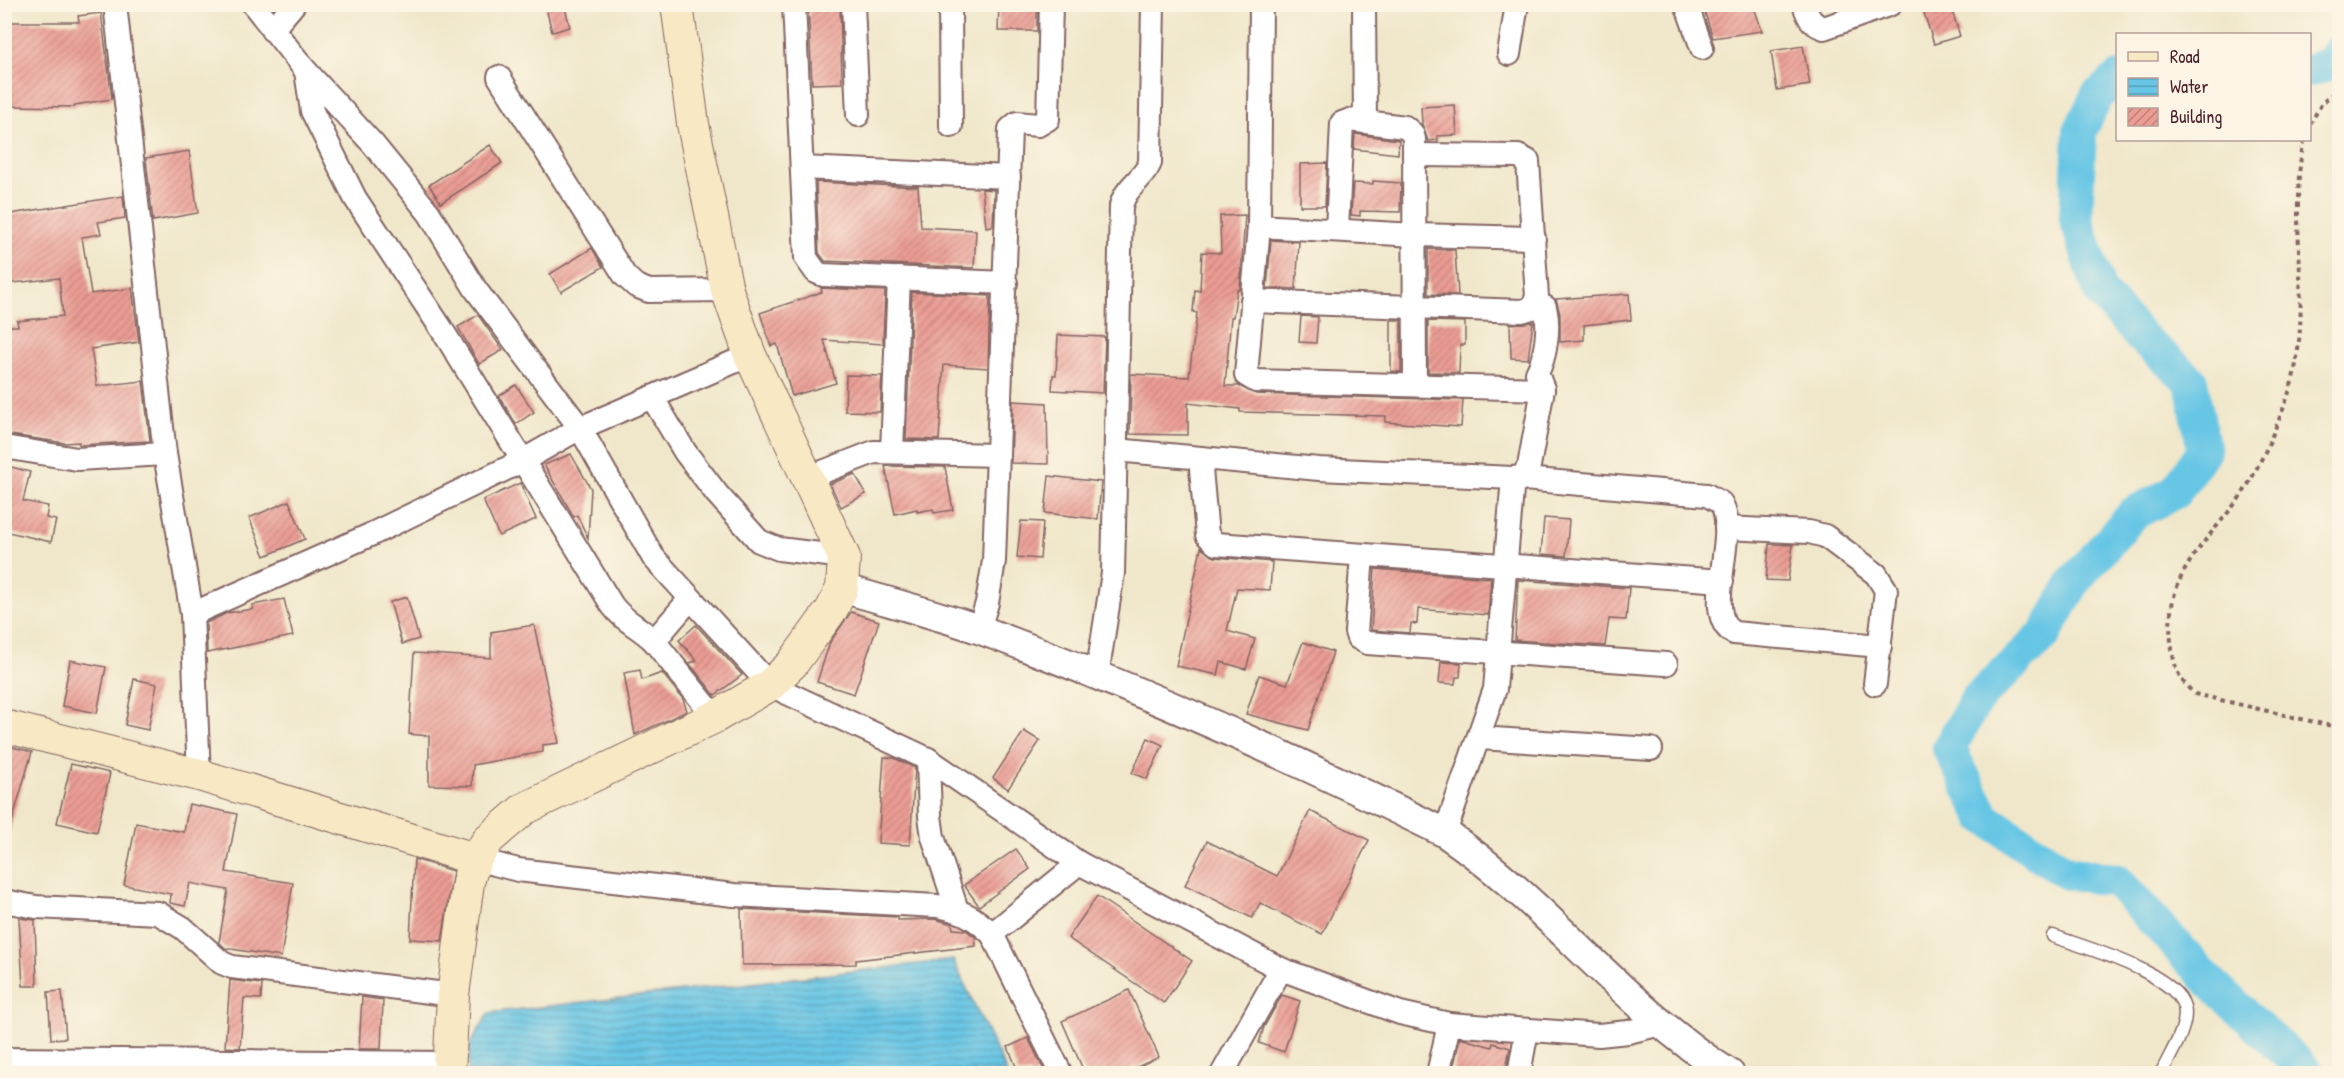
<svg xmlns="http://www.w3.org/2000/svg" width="2344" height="1078" font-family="'Patrick Hand',sans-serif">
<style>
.water{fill:url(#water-rules);stroke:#587288;stroke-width:1.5}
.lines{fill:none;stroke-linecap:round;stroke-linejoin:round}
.river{stroke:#67c6e5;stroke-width:34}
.building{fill:url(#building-hatch)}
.service-casing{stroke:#846563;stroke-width:15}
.minor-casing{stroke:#846563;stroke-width:26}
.tertiary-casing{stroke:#846563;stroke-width:32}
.secondary-casing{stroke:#846563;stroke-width:34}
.path{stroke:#846563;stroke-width:4;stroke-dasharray:4.5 4.5;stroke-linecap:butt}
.service{stroke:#fff;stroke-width:12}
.minor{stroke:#fff;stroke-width:22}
.tertiary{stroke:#fff;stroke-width:28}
.secondary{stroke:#f8e8c3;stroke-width:32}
</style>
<defs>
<pattern id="water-rules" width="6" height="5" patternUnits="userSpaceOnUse" patternTransform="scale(1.5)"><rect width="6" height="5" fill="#67c6e5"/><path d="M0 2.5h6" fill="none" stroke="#57a0ba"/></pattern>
<pattern id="building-hatch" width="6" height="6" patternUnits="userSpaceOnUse" patternTransform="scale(1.5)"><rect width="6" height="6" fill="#eb9d94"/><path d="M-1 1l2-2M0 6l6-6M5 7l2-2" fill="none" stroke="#c07f79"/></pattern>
</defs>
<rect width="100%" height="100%" fill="#fcf5e5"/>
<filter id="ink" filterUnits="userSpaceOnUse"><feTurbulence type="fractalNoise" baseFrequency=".0167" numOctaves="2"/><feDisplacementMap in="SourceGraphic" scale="12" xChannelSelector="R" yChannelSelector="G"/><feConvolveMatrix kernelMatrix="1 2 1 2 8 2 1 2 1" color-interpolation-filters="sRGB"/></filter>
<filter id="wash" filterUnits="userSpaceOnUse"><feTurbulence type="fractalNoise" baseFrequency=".008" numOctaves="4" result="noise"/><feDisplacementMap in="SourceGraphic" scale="24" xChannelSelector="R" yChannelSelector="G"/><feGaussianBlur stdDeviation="1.35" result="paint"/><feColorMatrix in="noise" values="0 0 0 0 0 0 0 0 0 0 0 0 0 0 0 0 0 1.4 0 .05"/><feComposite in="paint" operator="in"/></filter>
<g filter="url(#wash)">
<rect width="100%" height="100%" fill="#f0e7ca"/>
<path class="water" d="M953,960l54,113h-539l1,-27 20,-33z"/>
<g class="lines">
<g class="river">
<path d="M2310,70l21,-6 9,-14"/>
<path d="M2118,78l-21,18 -17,35 -4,88 24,73 41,45 50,44 13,69 -29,42 -41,21 -59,67 -30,54 -68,65 -28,49 35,69 83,56 49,7 94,102 99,92"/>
</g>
</g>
<g id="blocks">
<g class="building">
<path d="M545,4h19l6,23 -18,5z"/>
<path d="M808,4h32l2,79 -30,1z"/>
<path d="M999,4h38v27h-39z"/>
<path d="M1702,4h51l9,27 -49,7z"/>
<path d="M1921,4h29l10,32 -26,8z"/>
<path d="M101,13l11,86 -37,6v2l-67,-1 2,-84h69l-1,-6z"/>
<path d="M1803,46l7,39 -33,5 -6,-39z"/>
<path d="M1455,105l2,30 -20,1 1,4 -10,1 -6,-17 -1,-17z"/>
<path d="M1355,134l44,6 -1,14 -44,-5z"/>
<path d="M490,145l12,18 -61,40 -12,-18z"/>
<path d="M189,151l9,62 -45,8 -7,-63z"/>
<path d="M1327,163l-2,43h-25v-42z"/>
<path d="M1373,181l28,2 -1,29 -40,-1v5l-9,-1 2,-32 20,1z"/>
<path d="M816,182l102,5 3,40 55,3 -2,38 -149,-7 -6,-8z"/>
<path d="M982,189l12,1 -1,36 -7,1z"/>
<path d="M123,196l2,22 -27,4 3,12 -19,3 9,57 41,-6 7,54 -48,7 6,37 46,-5 7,60 -71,4v-3l-14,1 -61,-9v-108h14l-1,-5 46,-5 -4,-38 -55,6v-69z"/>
<path d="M1245,215l-5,75h-3l-4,27h-2l-6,69h14l17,8 207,6 -2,27 -76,-5 1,-6 -146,-4v-3l-52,-6v32l-58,-1 1,-60 58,3 8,-64 -4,-1 2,-22 5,1 2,-39 19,1 -1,-37z"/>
<path d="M1271,240l28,2 -3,47 -29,-1z"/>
<path d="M592,248l11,19 -42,25 -11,-18z"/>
<path d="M1428,249l27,1 3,45 -30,-1z"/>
<path d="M821,288l64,3 -2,53 -59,-4 12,43 -44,13 -15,-52 -6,2 -11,-33 62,-21z"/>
<path d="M912,292l78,4 -2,72 -44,-3 -5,75 -33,-1z"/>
<path d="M1629,294l2,26 -47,5v15l-24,2v-28l-4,-15z"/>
<path d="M478,315l25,35 -24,14 -21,-37z"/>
<path d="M1301,316l17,1 -2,26 -17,-1z"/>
<path d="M1391,320h10v52l-10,-1z"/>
<path d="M1428,321l37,1v23h-5l-1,28 -31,-1z"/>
<path d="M1533,322l-5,37 -17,-1 -1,-34z"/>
<path d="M1058,335l47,2 -2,56 -51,-3 1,-15h3z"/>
<path d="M846,375l36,1 -2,36 -35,-1z"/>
<path d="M516,385l18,27 -18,12 -17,-28z"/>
<path d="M1013,401l34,2 1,61 -37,-1z"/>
<path d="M571,454l20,35 -3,49 -11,-23 -3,2 -30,-52z"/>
<path d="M4,465l26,7 -7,29 25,5 -2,12 10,2 -5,22 -47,-11z"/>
<path d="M885,466l60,1 8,43 -19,3 -1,-4 -16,3v-3l-22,5z"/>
<path d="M855,474l11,20 -25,13 -11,-23z"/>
<path d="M1049,476l52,6 -3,37 -53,-6z"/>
<path d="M520,483l16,36 -37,17 -16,-36z"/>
<path d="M289,501l16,38 -40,17 -16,-38z"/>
<path d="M1544,518l25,2 -3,36 -25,-2z"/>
<path d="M1021,521l22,1 -3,37 -23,-2z"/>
<path d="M1769,544l24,1 -5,36 -22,-1z"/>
<path d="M1201,548l14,9 57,5 -2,28 -33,-2 -10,43 28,8 -9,30 -25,-7 -3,13 -42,-9z"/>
<path d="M1375,569l116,9 -3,37 -70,-6 -1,15 -6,-1 -1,10 -39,-3z"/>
<path d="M1518,580l111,8 -3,32 -17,-1 -4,27 -90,-6z"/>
<path d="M407,597l12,42 -17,5 -12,-42z"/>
<path d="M284,599l9,37 -86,17 -1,-30 21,-10 26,-4 -1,-4z"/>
<path d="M851,612l28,9 -25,73 -37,-12 13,-40z"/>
<path d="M534,625l25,118 -16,2v7l-70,13 -1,21 -43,-1v-49l-20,-2 5,-81 77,5v-26z"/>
<path d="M696,625l46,50 -27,20 -26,-32 8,-2 -18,-21z"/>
<path d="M1303,642l30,10 -25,78 -62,-16 13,-39 28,9z"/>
<path d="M70,660l36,7 -9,46 -35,-7z"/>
<path d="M1441,662l20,1 -1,14h-4l-1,7 -16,-1z"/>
<path d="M640,670l2,10 20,-7 21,26 4,12 -52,24 -11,-62z"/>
<path d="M134,679l23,5 -9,46 -23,-5z"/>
<path d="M1024,731l16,10 -32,48 -15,-11z"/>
<path d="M1148,738l15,7 -16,34 -15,-6z"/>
<path d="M4,745l28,7 -23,80h-5z"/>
<path d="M884,757l10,1 21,10 -5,77 -32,-2z"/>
<path d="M71,764l39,9 -13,59 -40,-9z"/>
<path d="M189,804l48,10 -11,58 67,11 -12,74 -56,-9 -6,-6 9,-52 -38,-7 -5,23 -15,-3 1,-9 -47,-9 12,-62 48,9z"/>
<path d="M1310,811l59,29 -47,94 -62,-31 -8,15 -67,-33 22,-44 70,35z"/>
<path d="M1016,849l14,20 -51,37 -15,-21z"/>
<path d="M414,859l39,12 -11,70 -32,-2z"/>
<path d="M1097,896l95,65 -28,42 -96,-65z"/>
<path d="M741,909l157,8v3l37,-1 17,5 1,5 13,1 9,7 1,9 -120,14v4l-114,1z"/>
<path d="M19,918l16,2 2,66h-14z"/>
<path d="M230,980l32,4 -1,15 -17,-1 -4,50 -15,-1z"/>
<path d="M1129,990l30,67 -37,17h-37l-23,-53z"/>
<path d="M62,991l4,47 -15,1 -3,-47z"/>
<path d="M1282,995l18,6 -16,51 -25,-9 5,-16z"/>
<path d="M362,997l21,3 -2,49h-22z"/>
<path d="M1028,1038l18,36h-27l-11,-27z"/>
<path d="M1460,1038l32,9 1,-4 17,5 -5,26h-53z"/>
</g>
</g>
</g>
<g filter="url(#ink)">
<use href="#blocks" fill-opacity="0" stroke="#846563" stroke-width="1.5"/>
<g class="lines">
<defs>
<path id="service" d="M2053,936c30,11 132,39 132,77 0,20 -16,43 -24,61"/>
<g id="minor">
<path d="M115,4l50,450 27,160 7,161"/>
<path d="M253,4l53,67 67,73 56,69 47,77 104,138 73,129 117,128 158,74 151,104 202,106 119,44 49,11 150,11 29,-3 33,-8"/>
<path d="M794,4l12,254 10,14 7,3 183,8"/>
<path d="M853,4l5,111"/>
<path d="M950,4l1,122"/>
<path d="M1261,4l-2,222 -13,149 10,6 287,8"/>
<path d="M1364,4l1,118"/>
<path d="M1686,4l16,44"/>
<path d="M1804,4c4,13 7,20 20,24l67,-24"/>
<path d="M272,30l22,-26"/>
<path d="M1509,54l8,-50"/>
<path d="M306,71l6,40 43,87 86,130 171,277c11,16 28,22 42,36l61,76"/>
<path d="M499,77l126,199 11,10 13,5 78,-1"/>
<path d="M802,168l207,9"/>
<path d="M1259,226l156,9 119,3"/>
<path d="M1337,230l5,-107 8,-3 55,7 7,6 2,6 1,246"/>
<path d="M1252,301l270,10 10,-3 5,-11 -9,-136 -10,-5 -104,-1"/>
<path d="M652,397l33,55 32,42 42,47 20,8 65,8"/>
<path d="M4,447l73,12 88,-5"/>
<path d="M1116,450l203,19 194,9 194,17 14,8c19,30 -21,113 13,130l146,13"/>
<path d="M892,451l7,-173"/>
<path d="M1200,458l7,77 9,9 506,37"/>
<path d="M807,478l67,-26 124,3"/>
<path d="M1726,528l83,4 16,4 51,38 10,16 -11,94"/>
<path d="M1362,556l-6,76 2,6 9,5 299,21"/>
<path d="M192,614l178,-79 152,-74 58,-33 170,-73"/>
<path d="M979,629l8,-26 7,-42 16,-432 7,-6 21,2 10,-6 3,-115"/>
<path d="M654,641l36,-42"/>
<path d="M1097,676l16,-103 8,-367c5,-20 21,-25 29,-43l3,-159"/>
<path d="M1480,738l171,11"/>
<path d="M928,759l2,57 3,21 24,73"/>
<path d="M1445,833l50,-144 18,-211 9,-1 7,-11 14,-77 -6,-16c9,-17 13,-47 8,-66"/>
<path d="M475,859l43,11 216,25 203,11c26,5 36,10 55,28l69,140"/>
<path d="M4,901l32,6 122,6 25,15 39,35 10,4 221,28"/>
<path d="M992,934l87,-71"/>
<path d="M4,1059l446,4"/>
<path d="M1222,1074l59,-105"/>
<path d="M1438,1074l11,-50"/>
<path d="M1519,1074l8,-44"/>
</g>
<path id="tertiary" d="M842,588c46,14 94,26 139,42 159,59 313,128 464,203 103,70 179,175 285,241"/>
<g id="secondary">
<path d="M4,726l195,49 276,84"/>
<path d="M449,1074l4,-79 15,-113 7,-23 14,-20 35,-30 191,-92 55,-32 22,-21 40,-55 10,-21 2,-31 -94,-202 -23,-65 -34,-166 -16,-120"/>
</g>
</defs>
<use href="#service" class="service-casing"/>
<use href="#minor" class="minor-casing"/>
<use href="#tertiary" class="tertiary-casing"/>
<use href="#secondary" class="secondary-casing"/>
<g class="path">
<path d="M2310,124l12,-21 18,-16"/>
<path d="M2304,140c-15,71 4,146 -7,217 -4,33 -19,65 -32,95 -8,16 -16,33 -27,48 -36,47 -74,76 -67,142 3,23 6,37 24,52l145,34"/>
</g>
<use href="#service" class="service"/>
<use href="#minor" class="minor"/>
<use href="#tertiary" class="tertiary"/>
<use href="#secondary" class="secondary"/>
</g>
</g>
<rect width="2344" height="1078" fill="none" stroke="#fcf5e5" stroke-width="24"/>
<rect x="2116" y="33" width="195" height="108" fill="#fcf5e5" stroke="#b59f9b" stroke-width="1.5"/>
<rect x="2128" y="52" width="30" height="9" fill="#f8e8c3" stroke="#b59f9b" stroke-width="1.5"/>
<text x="2170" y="63" font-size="18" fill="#4a1f2b">Road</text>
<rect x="2128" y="78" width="30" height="18" fill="url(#water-rules)" stroke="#b59f9b" stroke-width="1.5"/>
<text x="2170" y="93" font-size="18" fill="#4a1f2b">Water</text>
<rect x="2128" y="108" width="30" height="18" fill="url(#building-hatch)" stroke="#b59f9b" stroke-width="1.5"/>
<text x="2170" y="123" font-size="18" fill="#4a1f2b">Building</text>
</svg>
